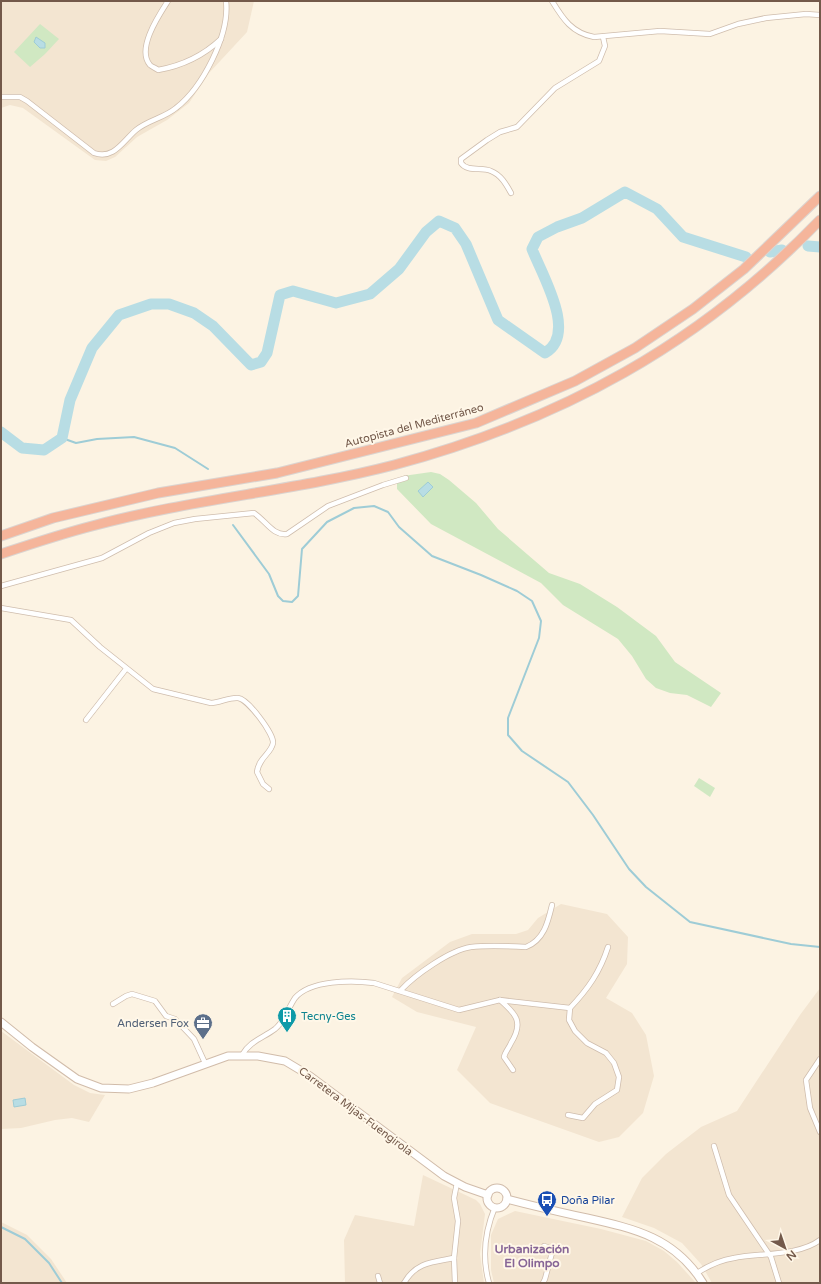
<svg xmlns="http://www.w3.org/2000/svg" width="821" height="1284" font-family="'Varela Round',sans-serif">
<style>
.residential{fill:#f3e5d1}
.green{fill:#d0e8c2}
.water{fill:#b8dde4;stroke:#9eccd6}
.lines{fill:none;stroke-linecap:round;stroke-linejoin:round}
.stream{stroke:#9eccd6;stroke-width:2}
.river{stroke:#b8dde4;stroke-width:11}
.street-casing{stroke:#cfbdad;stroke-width:6}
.secondary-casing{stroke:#d1bcaa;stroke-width:9}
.highway-casing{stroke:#dbd4d0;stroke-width:11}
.street{stroke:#fff;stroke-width:4.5}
.secondary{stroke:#fff;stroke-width:7}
.highway{stroke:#f5b59b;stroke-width:9}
.labels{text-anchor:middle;stroke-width:4;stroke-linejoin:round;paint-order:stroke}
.street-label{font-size:11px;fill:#73594a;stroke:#fff7e8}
.culture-label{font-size:11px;fill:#0d838f;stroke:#fff7e8;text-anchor:start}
.service-label{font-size:11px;fill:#4e5e75;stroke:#fff7e8;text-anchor:end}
.transit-label{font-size:11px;fill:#164399;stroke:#fff7e8;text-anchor:start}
.neighbourhood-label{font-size:12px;font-weight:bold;fill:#876596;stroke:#fff7e8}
</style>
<rect width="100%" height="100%" fill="#fcf3e3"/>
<g class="residential">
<path d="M1,1h253l-7,31 -38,41 -20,30 -22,17 -30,17 -22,20 -9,4 -11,-1 -72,-52 -13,-3 -9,3z"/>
<path d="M561,904l46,10 21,23 -1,27 -21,34 26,15 14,22 8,41 -11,37 -24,24 -20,5 -109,-39 -33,-33 19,-43 -59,-15 -25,-15 10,-19 48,-36 22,-8h44l12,-4 10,-12z"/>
<path d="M820,988v295h-108l-11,-19 -19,-21 -28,-15 -32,-11 20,-39 24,-24 35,-27 36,-16 63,-96z"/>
<path d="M1,1031l73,54 16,8 15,2 -16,27 -17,-4 -17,2 -34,8 -20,1z"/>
<path d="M423,1175l53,25 4,4 5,10 -5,40 4,29h-139l-1,-43 11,-25 59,11z"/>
<path d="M515,1211l86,18 45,12 18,10 13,11 19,21h-202l-3,-13v-35l7,-16z"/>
<path d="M1,1222l26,13 24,24 16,24h-66z"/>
</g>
<g class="green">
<path d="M40,24l19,15 -14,15 -15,13 -16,-15z"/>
<path d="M431,472l9,2 9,6 27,23 22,26 51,44 31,11 37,23 39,29 19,26 46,31 -10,14 -24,-12 -17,-2 -14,-5 -10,-9 -14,-23 -14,-17 -55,-34 -22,-22 -110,-59 -34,-35v-6l6,-7z"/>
<path d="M699,778l16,10 -5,9 -16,-11z"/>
</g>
<g class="water">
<path d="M36,37l9,6v5h-5l-6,-6z"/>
<path d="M428,482l5,5 -10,10 -5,-6z"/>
<path d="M25,1098l1,7 -12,2 -1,-7z"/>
</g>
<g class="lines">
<g class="stream">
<path d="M62,438l14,5 21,-4 37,-2 41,11 33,21"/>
<path d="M233,525l36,49 9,22 5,5 9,1 6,-6 4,-47 25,-27 27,-14 20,-2 14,6 11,15 33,29 49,19 36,16 15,10 9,20 -2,17 -31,80v17l14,16 46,31 25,33 36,54 17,18 44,35 101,22 29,3"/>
<path d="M1,1227l24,12 24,24 13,20"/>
</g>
<g class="river">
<path d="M808,246l12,1"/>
<path d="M770,252l12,-2"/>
<path d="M1,432l21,16 22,2 18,-12 8,-38 22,-52 27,-33 32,-11h18l25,9 19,13 38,39 10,-3 6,-9 13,-58 13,-4 43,12 34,-9 29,-25 27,-37 13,-11 16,7 11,16 32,76 47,33c33,-19 -3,-78 -13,-104l6,-12 19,-10 25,-9 43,-26 32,17 26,28 63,20"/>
</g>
<defs>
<g id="street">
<path d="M168,1c-9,14 -32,48 -18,64 2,2 6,3 8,5 23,-4 46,-15 63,-31"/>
<path d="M552,1c11,18 20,32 42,36l66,-6 50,3 28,-10 28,-6 40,-4 14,1"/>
<path d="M1,97h19l7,4 67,52c20,7 29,-12 42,-23 12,-10 28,-12 40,-22 26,-20 54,-73 50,-107"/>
<path d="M511,193c-5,-9 -10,-18 -20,-22 -9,-4 -24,1 -30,-8v-4l26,-19 13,-8 17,-5 38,-39 44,-27 6,-15 -2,-9"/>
<path d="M1,586l101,-28 47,-25 25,-10 21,-4 59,-6c12,8 19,23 33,21l41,-28 55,-21 23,-7"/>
<path d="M1,608l70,12 29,27 53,42 58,14c9,0 18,-6 27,-5 10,1 36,36 35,45 -2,11 -14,14 -16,29l6,12 6,5"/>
<path d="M86,720l40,-51"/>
<path d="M401,990c14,-15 49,-40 70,-43 18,-2 37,-1 55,0 18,-7 22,-25 26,-42"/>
<path d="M500,1000c16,14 24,22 11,43 -2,5 -6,9 -7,14l9,13"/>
<path d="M113,1004l13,-8 6,-2 23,7 11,15 9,3 19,20 11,24"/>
<path d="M242,1055c8,-14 21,-17 33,-26 10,-8 13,-21 20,-31 15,-18 57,-18 79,-15l85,27 41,-10 70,8c18,-19 30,-36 38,-61"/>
<path d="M820,1059l-14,21 4,28 10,24"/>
<path d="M568,1115l15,3 12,-14 22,-14 2,-13 -5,-14 -8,-10 -19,-10 -12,-12 -6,-11 1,-12"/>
<path d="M714,1146l15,49 42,62 8,26"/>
<path d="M697,1273c11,-7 23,-13 37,-15 25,-5 65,-2 86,-18"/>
<path d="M378,1276l2,7"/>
<path d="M404,1283c12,-21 29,-21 50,-25"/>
<path d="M455,1283l-1,-25 4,-37 -4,-23 3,-15"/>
<path d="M489,1283c-7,-25 -4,-52 6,-76"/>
<path d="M543,1283l2,-4 8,-30 -9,-3v4l8,3"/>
</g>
<g id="secondary">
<path d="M1,1022l31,25 45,32 24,9 28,1 24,-6 75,-27h30l27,5 25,15 134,100 21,11 23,8"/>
<circle cx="497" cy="1198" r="10"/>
<path d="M507,1199c26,7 53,13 80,19 49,11 88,20 116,65"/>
</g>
<g id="highway">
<path d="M1,536l52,-18 105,-25 119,-20 199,-50 99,-42 60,-33 58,-39 51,-40 76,-73"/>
<path d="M1,554c30,-10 60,-20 91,-28 99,-27 202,-35 302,-61 167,-45 305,-120 426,-245"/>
</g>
</defs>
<use href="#street" class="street-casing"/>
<use href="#secondary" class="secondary-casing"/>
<use href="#highway" class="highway-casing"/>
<use href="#street" class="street"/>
<use href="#secondary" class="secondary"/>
<use href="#highway" class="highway"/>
</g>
<defs>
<symbol id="building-pin" viewBox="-11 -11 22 30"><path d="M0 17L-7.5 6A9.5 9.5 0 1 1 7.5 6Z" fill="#0f9aa8" stroke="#fff7e8"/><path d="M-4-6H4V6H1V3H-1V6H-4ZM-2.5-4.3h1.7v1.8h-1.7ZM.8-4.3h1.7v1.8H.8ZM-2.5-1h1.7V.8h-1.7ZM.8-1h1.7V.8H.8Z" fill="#fff"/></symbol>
<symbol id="office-pin" viewBox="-11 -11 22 30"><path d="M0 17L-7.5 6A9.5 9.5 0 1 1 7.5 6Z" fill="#5c6f8a" stroke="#fff7e8"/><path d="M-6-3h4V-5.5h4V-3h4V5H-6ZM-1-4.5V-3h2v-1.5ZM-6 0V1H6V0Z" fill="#fff"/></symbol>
<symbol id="bus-pin" viewBox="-11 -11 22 30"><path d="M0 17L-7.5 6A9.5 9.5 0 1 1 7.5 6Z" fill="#1a4fb4" stroke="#fff7e8"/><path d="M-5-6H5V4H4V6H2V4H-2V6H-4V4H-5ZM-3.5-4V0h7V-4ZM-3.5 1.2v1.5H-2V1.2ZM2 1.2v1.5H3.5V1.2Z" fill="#fff"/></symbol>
</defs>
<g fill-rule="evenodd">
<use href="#building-pin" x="276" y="1005" width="22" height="30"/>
<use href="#office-pin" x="192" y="1012" width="22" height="30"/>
<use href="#bus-pin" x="536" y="1189" width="22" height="30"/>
</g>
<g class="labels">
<g class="street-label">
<text transform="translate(414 425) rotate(-15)" y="4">Autopista del Mediterráneo</text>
<text transform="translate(356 1111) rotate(37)" y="4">Carretera Mijas-Fuengirola</text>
</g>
<g class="culture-label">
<text x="301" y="1020">Tecny-Ges</text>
</g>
<g class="service-label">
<text x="189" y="1027">Andersen Fox</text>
</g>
<g class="transit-label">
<text x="561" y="1204">Doña Pilar</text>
</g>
<g class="neighbourhood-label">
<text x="532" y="1253">Urbanización<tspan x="532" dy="14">El Olimpo</tspan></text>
</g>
</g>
<rect width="821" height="1284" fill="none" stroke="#73594a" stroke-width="4"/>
<g transform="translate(785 1248) rotate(140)" stroke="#fff7e8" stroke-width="3" paint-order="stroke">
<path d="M0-3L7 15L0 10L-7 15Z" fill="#73594a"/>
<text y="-6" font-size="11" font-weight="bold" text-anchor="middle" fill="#73594a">N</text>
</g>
</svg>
